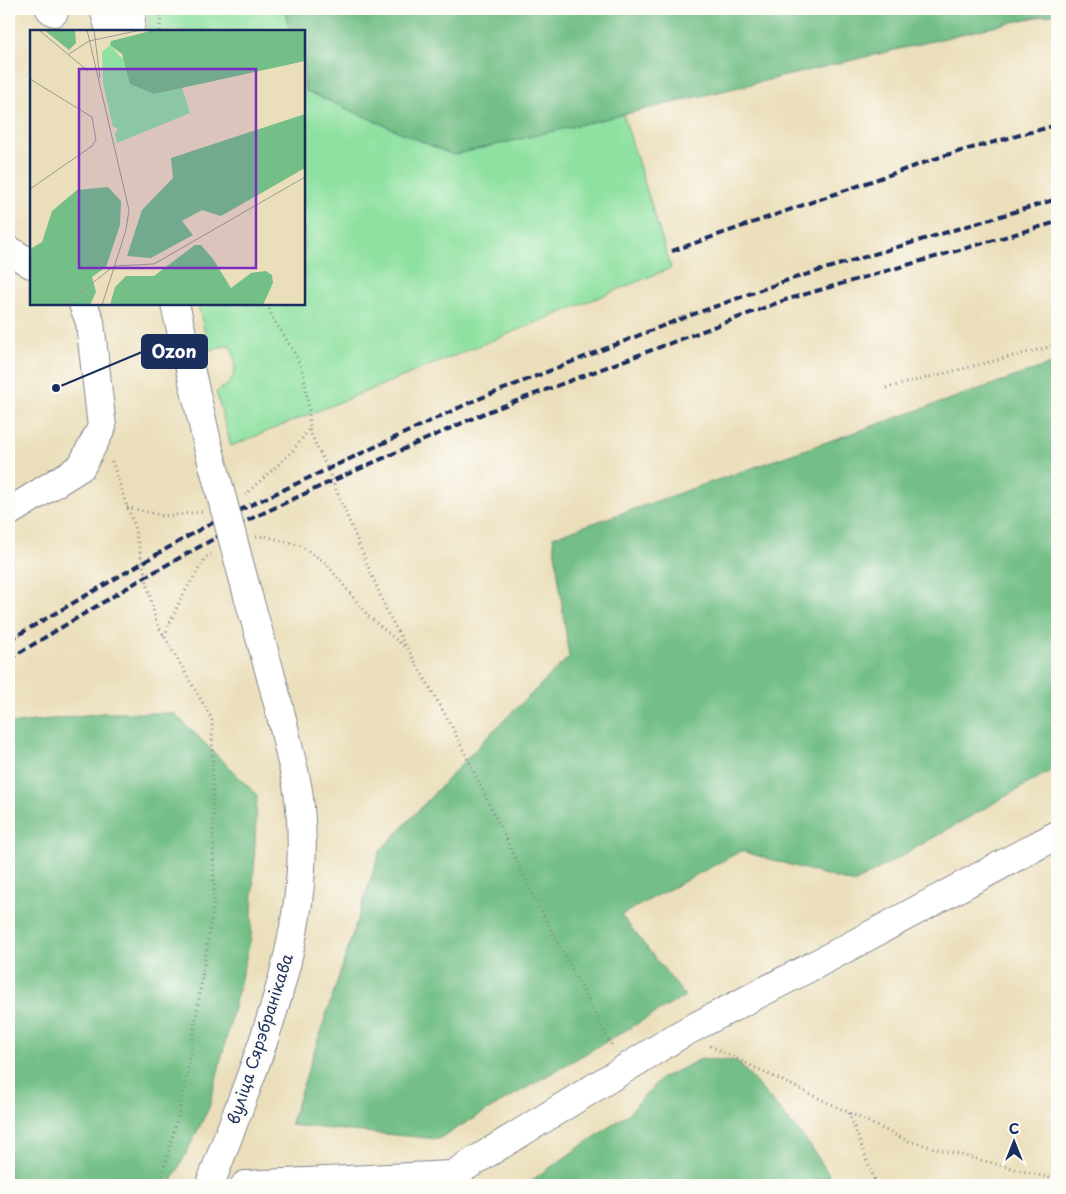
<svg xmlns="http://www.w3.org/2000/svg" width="1066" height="1194" font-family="'Playpen Sans',sans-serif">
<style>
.green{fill:#8fe1a1;stroke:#558880}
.forest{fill:#73bf87;stroke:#477772}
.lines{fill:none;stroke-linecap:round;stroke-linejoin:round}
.minor-casing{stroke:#83878c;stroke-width:30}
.path{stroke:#83878c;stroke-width:3;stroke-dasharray:1 4;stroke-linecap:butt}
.minor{stroke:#fff;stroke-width:28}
.rail{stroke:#1b2f5e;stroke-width:4;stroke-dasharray:8 4;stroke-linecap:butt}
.minor-bridge-casing{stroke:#83878c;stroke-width:30;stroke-linecap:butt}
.minor-bridge{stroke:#fff;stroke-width:28}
.labels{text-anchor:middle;stroke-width:4.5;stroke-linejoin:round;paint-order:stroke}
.street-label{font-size:16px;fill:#1b2f5e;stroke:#fdfcf7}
.inset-road{fill:none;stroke:#989996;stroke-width:1}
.view{fill:#7b2cbf;fill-opacity:0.15;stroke:#7b2cbf;stroke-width:2.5}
.inset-edge{fill:none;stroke:#1b2f5e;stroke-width:2.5}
.leader{fill:none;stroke:#1b2f5e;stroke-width:2}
.callout-dot{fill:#1b2f5e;stroke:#fdfcf7;stroke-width:2}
.callout{fill:#1b2f5e;stroke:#1b2f5e;stroke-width:2}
.callout-label{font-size:18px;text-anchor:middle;font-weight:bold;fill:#fff}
</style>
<rect width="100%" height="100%" fill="#fdfcf7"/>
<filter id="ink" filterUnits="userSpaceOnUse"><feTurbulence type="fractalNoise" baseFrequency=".02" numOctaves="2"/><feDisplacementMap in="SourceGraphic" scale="10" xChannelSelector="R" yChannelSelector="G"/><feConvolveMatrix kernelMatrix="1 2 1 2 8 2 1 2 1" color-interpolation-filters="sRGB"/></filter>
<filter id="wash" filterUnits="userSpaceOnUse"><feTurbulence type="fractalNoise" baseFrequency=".0096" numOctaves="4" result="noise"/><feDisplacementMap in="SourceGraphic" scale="20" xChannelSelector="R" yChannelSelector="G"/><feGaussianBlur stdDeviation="1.12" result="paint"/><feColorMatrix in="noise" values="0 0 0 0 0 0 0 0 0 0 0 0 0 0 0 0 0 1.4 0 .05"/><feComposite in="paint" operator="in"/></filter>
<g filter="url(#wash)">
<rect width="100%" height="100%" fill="#ebdfbb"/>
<g class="green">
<path d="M149,9h135l6,22h-142z"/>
<path d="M304,82l2,9 147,64 170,-41 48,154 -440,178 -15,-54c4,-3 11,-6 14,-10 8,-11 5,-26 0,-37l-21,5 -11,-46h106z"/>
</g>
<g class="forest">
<path d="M284,9h773v4l-40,8 -564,134 -147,-64 -2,-9v-51h-14z"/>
<path d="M1057,362v405l-203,116 -113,-32 -120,64 64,81 -247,143 -148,-14 90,-274 109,-116 80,-78 -16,-120z"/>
<path d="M103,713h71l83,82 -6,143 -42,170 -39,77h-161v-461z"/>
<path d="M701,1059l36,2 72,83 27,41h-307l6,-7 93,-64 32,-35z"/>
</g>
</g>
<g filter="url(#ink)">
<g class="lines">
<defs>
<g id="minor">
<path d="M50,9l4,3"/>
<path d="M104,9l6,22"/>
<path d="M130,31l2,-22"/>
<path d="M9,250l22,14"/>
<path d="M175,304l33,142"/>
<path d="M9,512l72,-45 21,-40 -12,-105 -7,-18"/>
<path d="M210,1185c46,-126 108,-257 88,-394 -2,-14 -6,-28 -9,-41 -11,-52 -26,-103 -41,-154"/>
<path d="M245,1185l207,-10 231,-142 143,-74 231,-124"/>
</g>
</defs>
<use href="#minor" class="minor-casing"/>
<g class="path">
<path d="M159,31l4,-22"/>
<path d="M268,304l4,13 24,38 8,21 5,35 1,21 17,36 61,146 63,111 88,182 74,141"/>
<path d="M886,388l171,-43"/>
<path d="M112,461l15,46 6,14 23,101 56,97 2,182 -29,187 -25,97"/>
<path d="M245,495l47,-43 18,-24"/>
<path d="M127,507l37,9 38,-4"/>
<path d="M256,537l9,-1 36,10 25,17 43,54 37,31"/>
<path d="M164,636l17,-38 25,-41 5,-3"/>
<path d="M710,1046l198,95 149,39"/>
<path d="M849,1113l25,66 -6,6"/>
<path d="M874,1179l4,6"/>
</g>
<use href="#minor" class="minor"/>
<g class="rail">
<path d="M672,251l274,-96 111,-30"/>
<path d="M9,640l197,-114 265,-124 204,-81 113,-41 269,-81"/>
<path d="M9,659l136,-82 99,-55 88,-41 155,-69 298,-112 272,-78"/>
</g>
<defs>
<path id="minor-bridge" d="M208,446l40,150"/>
</defs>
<use href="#minor-bridge" class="minor-bridge-casing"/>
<use href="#minor-bridge" class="minor-bridge"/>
</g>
</g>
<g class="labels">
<g class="street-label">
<text transform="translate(260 1039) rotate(-72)" y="6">вуліца Сярэбранікава</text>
</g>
</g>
<g transform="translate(30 30)">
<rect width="275" height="275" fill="#ebdfbb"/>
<path d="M80,15l44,49 28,-6 8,25 -73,30 -2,-9 3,-6 -5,-1 -10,-44 -1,-31z" fill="#8fe1a1"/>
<path d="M14,0h31l1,13 -7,7zM124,0h151v31l-151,33 -24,-10 -8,-30 -12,-9 1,-4zM275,84v54l-84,48 -19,-6 -20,11 11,14 -42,23 -24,-2 15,-46 31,-32 -2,-20zM78,157l13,14 -1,24 -14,42 -14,10 4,15 -6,13h-60v-56l12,-7 10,-31 25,-21zM165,215h6l12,14 18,29 20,-15 15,-2 6,4 1,8 -10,22h-153l5,-18 11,-11h28z" fill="#73bf87"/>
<path class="inset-road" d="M9,0l49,41M57,0l42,180 -3,20 -24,75M64,0l6,48M39,24l20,-13 52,-11M0,49l62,38 4,23 -4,6 -62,43M35,275l49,-39 40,-2 151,-87"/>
<path class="view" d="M49,39h177v199h-177z"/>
<rect width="275" height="275" class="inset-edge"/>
</g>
<path class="leader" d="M56 388L142 352"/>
<circle class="callout-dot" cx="56" cy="388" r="5"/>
<rect class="callout" x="142" y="335" width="65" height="33" rx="5"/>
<g class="callout-label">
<text x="174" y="358">Ozon</text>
</g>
<rect width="1066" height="1194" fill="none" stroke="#fdfcf7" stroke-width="30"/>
<g transform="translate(1014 1142)" stroke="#fdfcf7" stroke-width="4" paint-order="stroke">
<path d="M0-4L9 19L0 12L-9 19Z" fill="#1b2f5e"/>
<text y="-8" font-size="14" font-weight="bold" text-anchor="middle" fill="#1b2f5e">С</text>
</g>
</svg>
